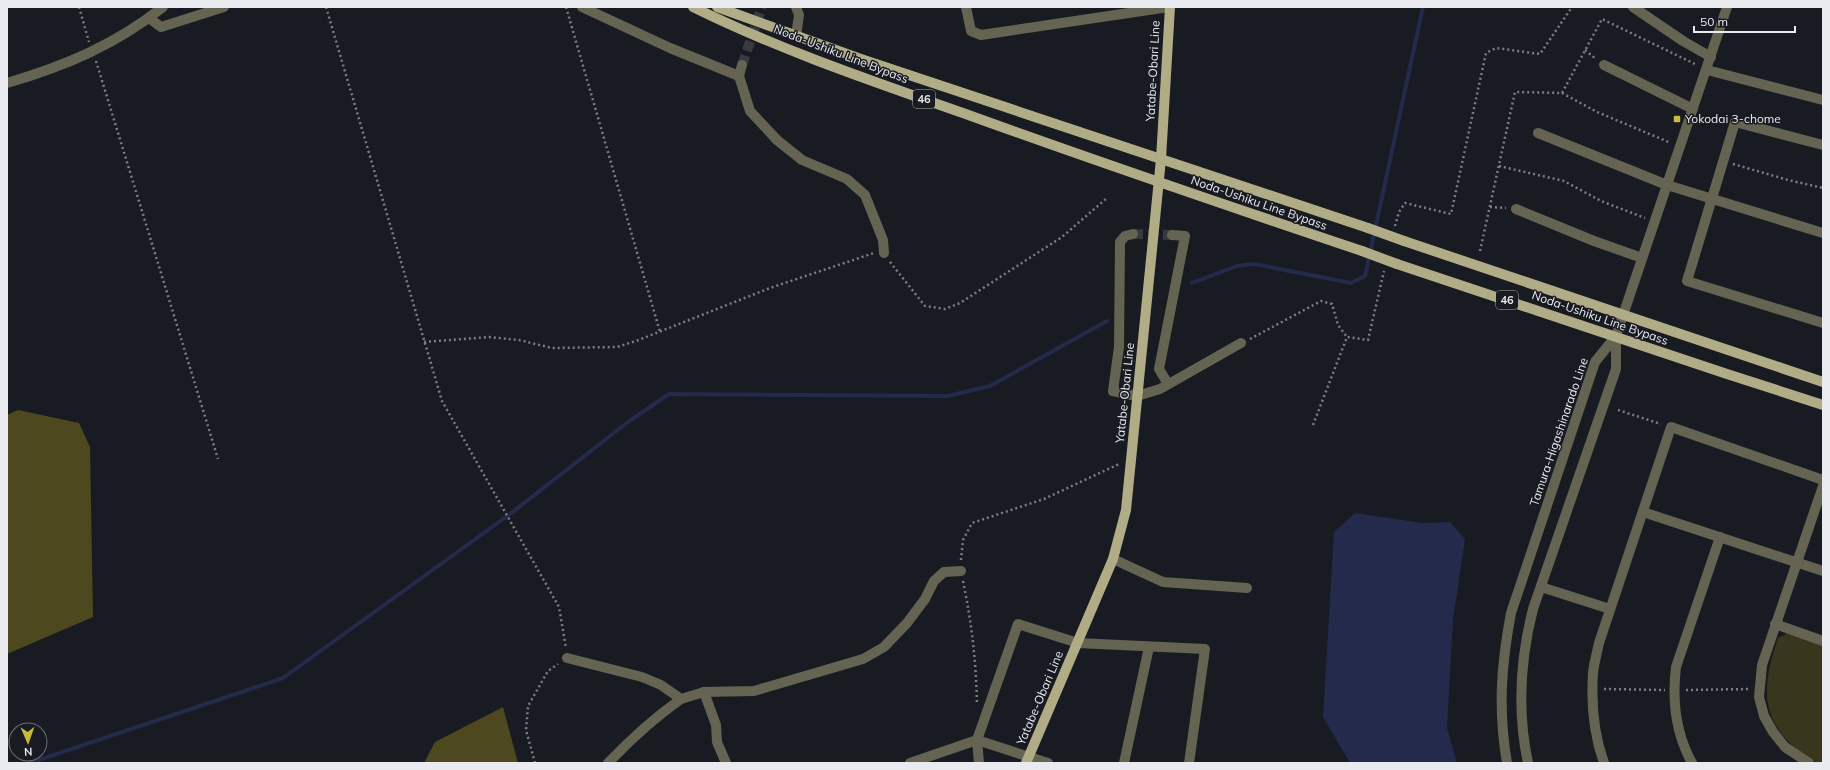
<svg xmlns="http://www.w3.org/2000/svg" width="1830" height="770" font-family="Mulish,sans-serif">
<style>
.green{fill:#39361e}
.forest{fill:#4d481d}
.water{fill:#242a4c}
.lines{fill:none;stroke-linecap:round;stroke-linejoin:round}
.stream{stroke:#242a4c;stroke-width:4}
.minor-tunnel{stroke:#383a41;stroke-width:10;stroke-dasharray:10 5;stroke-linecap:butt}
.path{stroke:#7c7e84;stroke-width:2.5;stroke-dasharray:2 3;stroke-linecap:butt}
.minor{stroke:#656351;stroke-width:10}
.major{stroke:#b0ac86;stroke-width:10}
.major-bridge{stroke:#b0ac86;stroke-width:10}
.poi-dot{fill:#c9bb3a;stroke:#191b22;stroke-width:1.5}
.labels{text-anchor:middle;stroke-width:3;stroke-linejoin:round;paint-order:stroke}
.shield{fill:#191b22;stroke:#abadb3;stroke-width:1}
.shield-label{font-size:11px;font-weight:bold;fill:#eaebf1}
.street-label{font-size:12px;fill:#eaebf1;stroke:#191b22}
.poi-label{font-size:12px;fill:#eaebf1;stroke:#191b22;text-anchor:start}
</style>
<rect width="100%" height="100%" fill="#191b22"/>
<path class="green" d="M1788,633l35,12v118h-5c-10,-7 -22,-13 -30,-22 -31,-32 -22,-66 -10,-103z"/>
<g class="forest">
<path d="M18,410l61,13 11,24 3,170 -86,37v-239z"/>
<path d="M503,707l15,56h-94l11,-21z"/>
</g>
<path class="water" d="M1355,513l67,10 28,-1 15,17 -12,81 -6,108 10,35h-107l-27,-46 11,-185z"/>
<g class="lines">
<g class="stream">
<path d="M1192,283l45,-17 17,-2 97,19 14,-7 58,-269"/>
<path d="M30,763l253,-85 227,-164 118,-92 41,-28 279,2 42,-10 117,-65"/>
</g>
<g class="minor-tunnel">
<path d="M742,65l20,-58"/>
<path d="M1133,234l39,1"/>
</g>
<g class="path">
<path d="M79,7l10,35"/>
<path d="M326,7l116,394 117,206 7,41"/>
<path d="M566,7l94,325"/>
<path d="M1585,50l11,9"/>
<path d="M96,61l122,398"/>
<path d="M1562,93l35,19 74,31"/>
<path d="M1733,164l55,16 35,8"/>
<path d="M1499,166l65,15 37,20 44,17"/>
<path d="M1490,207l16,1"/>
<path d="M1395,226l4,-14 6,-9 46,11 35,-161 10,-5 44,6 32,-47"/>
<path d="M1480,251l35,-159 47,1 40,-74 95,46"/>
<path d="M890,262l35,44 20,3 15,-6 102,-66 45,-39"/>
<path d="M1250,339l71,-38 11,3 6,21 9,12"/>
<path d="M424,342l65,-5 30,3 33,8 65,-1 19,-6 134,-53 104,-35"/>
<path d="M1618,410l43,14"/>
<path d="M1313,425l34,-88 21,3 16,-69"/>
<path d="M961,560l2,-20 9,-17 72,-24 75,-35"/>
<path d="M963,581c9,44 13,79 14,124"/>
<path d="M1604,689l61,1"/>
<path d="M1686,690l63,-1"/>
<path d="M535,763l-9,-33 2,-24 20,-35 10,-7"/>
</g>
<g class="minor">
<path d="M582,7l88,41 69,28 11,35 27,29 25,20 45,19 18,16 18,45 1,13"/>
<path d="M966,7l5,24 10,4 188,-28"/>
<path d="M1633,7l50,34 28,16"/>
<path d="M149,18l12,9 63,-20"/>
<path d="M796,36l3,-21 -3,-8"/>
<path d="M1604,65l89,44"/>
<path d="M1707,70l116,30"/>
<path d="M739,76l3,-11"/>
<path d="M7,83c58,-17 108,-38 156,-76"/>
<path d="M1538,133l129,52 156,48"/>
<path d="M1823,145l-88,-23 -48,159 136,42"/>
<path d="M1516,209l78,32 48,17"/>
<path d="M1133,234l-8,2 -5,6 -1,105 -6,44 24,5 23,-7 81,-46"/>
<path d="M1168,384l-9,-15 26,-133 -13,-1"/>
<path d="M1643,512l180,59"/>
<path d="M1113,559l50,23 84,6"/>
<path d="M1541,587l69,22"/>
<path d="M1775,624l48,17"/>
<path d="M567,658l75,19 19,8 20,14 23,-7 50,-1 109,-32 21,-12 23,-24 18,-24 9,-18 10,-9 17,-1"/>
<path d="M704,692l12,33 1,17 9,21"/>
<path d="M608,763c23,-24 46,-45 73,-64"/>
<path d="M910,763l67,-23 2,23"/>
<path d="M1048,763l-71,-23 41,-116 60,19 127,6 -16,114"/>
<path d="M1124,763l25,-116"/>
<path d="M1507,763c-9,-53 -6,-97 4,-150l84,-251 21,-26"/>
<path d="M1528,763c-11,-52 -8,-103 5,-154l83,-240v-33l111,-329"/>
<path d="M1604,763c-10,-28 -13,-60 -11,-90 1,-10 4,-20 6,-30l72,-216 152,53"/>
<path d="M1692,763c-16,-29 -20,-63 -16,-96l44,-130"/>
<path d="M1809,763l-24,-16 -12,-15 -9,-16 -5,-19 3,-32 61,-179"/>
</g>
<g class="major">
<path d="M693,7c87,43 179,74 270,106 132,48 265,93 399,138"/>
<path d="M717,7l141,51 510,170"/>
<path d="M1404,241l419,141"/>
<path d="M1397,264l330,110 96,31"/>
<path d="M1026,763l87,-204 13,-49 35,-351 9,-152"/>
</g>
<g class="major-bridge">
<path d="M1368,228l36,13"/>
<path d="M1362,251l35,13"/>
</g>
</g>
<rect class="poi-dot" x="1673" y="115" width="8" height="8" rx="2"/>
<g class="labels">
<g class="shield">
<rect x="913" y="90" width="22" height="18" rx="3"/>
<rect x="1496" y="291" width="22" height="18" rx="3"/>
</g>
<g class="shield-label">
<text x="924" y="103">46</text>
<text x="1507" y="304">46</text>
</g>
<g class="street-label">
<text transform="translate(841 54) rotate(21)" y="4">Noda-Ushiku Line Bypass</text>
<text transform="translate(1153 71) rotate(-87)" y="4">Yatabe-Obari Line</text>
<text transform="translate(1259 203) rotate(19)" y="4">Noda-Ushiku Line Bypass</text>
<text transform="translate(1600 318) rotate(19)" y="4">Noda-Ushiku Line Bypass</text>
<text transform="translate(1125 393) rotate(-84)" y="4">Yatabe-Obari Line</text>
<text transform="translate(1559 432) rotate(-71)" y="4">Tamura-Higashinarado Line</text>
<text transform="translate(1040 698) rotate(-67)" y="4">Yatabe-Obari Line</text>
</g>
<g class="poi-label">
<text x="1685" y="123">Yokodai 3-chome</text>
</g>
</g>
<rect width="1830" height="770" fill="none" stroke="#eaebf1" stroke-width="16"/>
<g transform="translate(28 742) rotate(178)"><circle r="19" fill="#191b22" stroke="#6d6e75"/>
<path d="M0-3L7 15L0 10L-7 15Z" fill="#c9bb3a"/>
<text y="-6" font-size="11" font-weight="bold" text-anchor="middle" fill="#eaebf1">N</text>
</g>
<path d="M1694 26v6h101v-6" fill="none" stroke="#eaebf1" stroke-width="2"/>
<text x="1700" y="26" font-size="12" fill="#eaebf1" stroke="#191b22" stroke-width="3" paint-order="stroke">50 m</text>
</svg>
